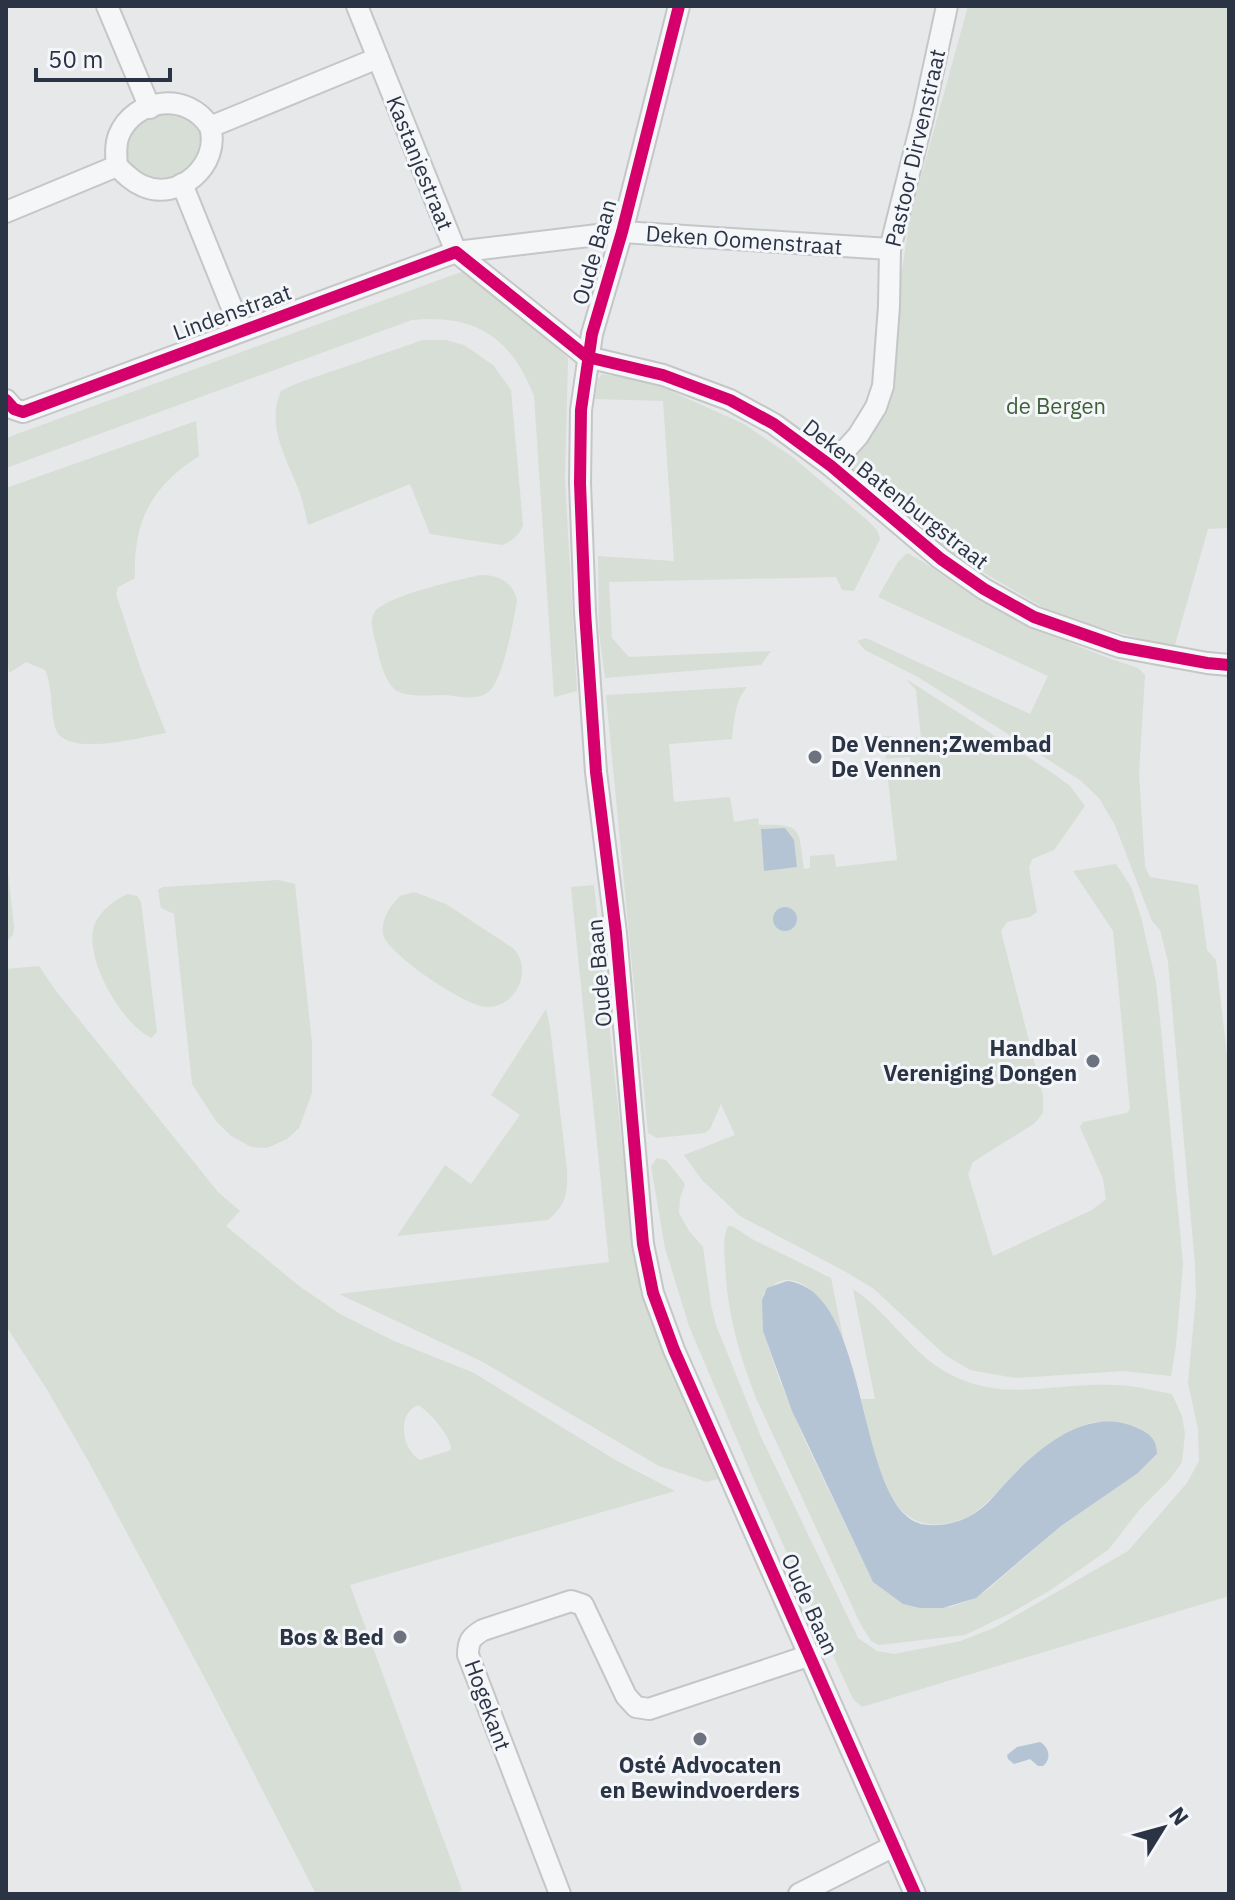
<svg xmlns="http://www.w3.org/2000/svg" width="1235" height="1900" font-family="'IBM Plex Sans',sans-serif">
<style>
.green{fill:#d6ded6;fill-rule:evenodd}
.water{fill:#b4c4d5}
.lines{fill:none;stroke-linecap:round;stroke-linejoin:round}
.minor-casing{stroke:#c4c6c8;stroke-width:24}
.minor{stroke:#f5f6f7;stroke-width:20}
.cycleway-casing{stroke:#f4f6f9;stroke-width:17}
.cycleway{stroke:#d6006c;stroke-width:12}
.poi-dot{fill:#6c737f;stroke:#f4f6f9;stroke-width:3}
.labels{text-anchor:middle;stroke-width:6;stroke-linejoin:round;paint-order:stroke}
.street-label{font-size:22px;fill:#2b3445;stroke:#f4f6f9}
.park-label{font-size:22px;fill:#3f6138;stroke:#f4f6f9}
.poi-label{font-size:22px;font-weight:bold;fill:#2b3445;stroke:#f4f6f9;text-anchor:end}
</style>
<rect width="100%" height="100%" fill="#e6e8ea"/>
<g class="green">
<path d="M968,6h261v522l-21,1 -34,119 -118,-33 -109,-64 -106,-87 38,-42 31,-205z"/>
<path d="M175,110l28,20 -4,32 -26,18 -30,-1 -17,-17c-1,-42 13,-42 49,-52z"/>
<path d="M464,271l54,42 50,45 -3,122 12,211 -23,6 -20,-301c-23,-59 -59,-82 -122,-76l-406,148v-30z"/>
<path d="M423,340h23l18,5 29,20 18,25 12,135c-4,10 -10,16 -21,20l-72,-11 -20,-50 -102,41c-3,-12 -5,-25 -10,-37 -12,-30 -32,-64 -17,-97l17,-8z"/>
<path d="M602,374l37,6 27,9 78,35 51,35 72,61 10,10 3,9 -26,52 -12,-1 -6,-13 -227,5 3,56 17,19 142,-6 -10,14 -156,13 -6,-46 -1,-76 76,5 -11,-160 -68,-2 3,-20z"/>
<path d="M196,421l3,35c-48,31 -66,65 -64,122l-17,9 -2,7 24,73 26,66c-25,4 -103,26 -111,-6 -5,-19 -2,-39 -10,-57l-19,-8 -17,11 -3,-33v-152z"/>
<path d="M907,553c22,11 42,27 63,40 54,31 109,56 168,75l7,7 -6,99 6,93 5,10 48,8 9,65 9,10 13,113v523l-367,111 -9,-8 -95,-210 -69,-163 -24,-78 -14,-82 6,-8 9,2 19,24 -5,14 -1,15 10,18 14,16 8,58 5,20 45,112 97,201 19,13 17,3 67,-13 35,-14 132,-76 59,-68 12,-22 -1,-32 -10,-46 8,-87 -1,-31 -27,-303 -8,-32 -8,-9 -37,-96 -16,-27 -19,-18 -162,-103 -53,-27 -8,-9 9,-3 164,76 18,-38 -170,-79 20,-35z"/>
<path d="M480,575c18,-1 33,7 37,25 -3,19 -14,83 -30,93 -12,8 -30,3 -43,2 -16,0 -35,3 -49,-5 -12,-13 -15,-29 -19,-46 -2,-10 -7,-21 -2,-31 10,-17 85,-33 106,-38z"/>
<path d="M906,679l142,91 22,16 15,20 -31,44 -22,9 -3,9 8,44 -7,5 -23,5 -6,9 42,165v17l-8,10 -62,39 -5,12 25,82 99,-46 14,-11 -3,-20 -23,-52 3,-5 44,-9 3,-4 -17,-178 -40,-60 43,-7 15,23 10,30 15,65 5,47 22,235 -7,82 -5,30 -48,-5 -108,7 -45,-8 -25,-15 -71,-66 -28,-17 -106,-56 -38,-36 -18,-25 51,-20 -14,-31 -11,25 -5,4 -48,5 -9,-5 -42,-438 141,-8c-12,13 -13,34 -15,52l-63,5 5,58 56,-5 4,25 24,-4 1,7c46,-2 39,6 45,44l6,-1v-12l24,-2 2,13 61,-7 -9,-80 24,-1 -2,-22 -24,2 -3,-23 38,2 -5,-48z"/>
<path d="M6,855l8,72 -1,8 -7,7z"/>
<path d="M278,880l17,4 17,159v50l-13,35 -12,11 -20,9 -16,-1 -21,-12 -14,-14 -24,-37 -18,-170 -13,-6 -3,-18 5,-3z"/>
<path d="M594,885l37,342 7,44 17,57 63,151 -11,3 -48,-16 -178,-105 -142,-67 270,-32 -38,-375z"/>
<path d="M414,892l32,12 68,45c19,22 2,58 -27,58 -21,0 -100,-53 -104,-73 -2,-15 7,-28 17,-38z"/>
<path d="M127,894l10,2 4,6 16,130 -6,6c-29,-15 -64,-74 -58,-108 3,-16 20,-29 34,-36z"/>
<path d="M39,966l17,25 162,201 22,19 -14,15 73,60 41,28 54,27 80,32 143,88 58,30 -325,94 112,305 -10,4h-136l-107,-208 -119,-222 -44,-76 -40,-62v-357zM418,1405c12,7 34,32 33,45l-31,10c-18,-10 -24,-46 -2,-55z"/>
<path d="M546,1009l4,18 17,143c1,23 -1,35 -19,50l-151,16 48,-71 26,19 49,-69 -29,-20z"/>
<path d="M728,1226h4l20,13 79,39 13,64c-10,-21 -34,-73 -66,-60 -5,3 -10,8 -15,12v37l17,50 24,58 69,143 30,22 30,4 17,-1 18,-6 18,-10 75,-65 77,-53 19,-18 -54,-33c-5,0 -13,0 -18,3 -13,5 -68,47 -79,58 -20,20 -33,38 -64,41 -61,7 -69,-82 -81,-125h14l-22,-110c35,23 57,62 91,82 56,33 107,12 167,14 21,0 41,5 61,9l10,22 3,18 -3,28 -12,17 -30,30 -32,41 -59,41 -40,23 -44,21 -86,10 -8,-4 -10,-16 -105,-227c-18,-46 -29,-86 -31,-135 -1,-13 -2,-26 3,-37z"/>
</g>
<g class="water">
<path d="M785,828l9,12 3,27 -33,4 -3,-42z"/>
<circle cx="785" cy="919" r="12"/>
<path d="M787,1281c88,9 66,239 141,244 17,1 33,-3 47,-12 13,-8 20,-19 30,-29 32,-35 82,-79 132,-56 13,5 20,12 20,26l-19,19 -77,53 -85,72 -33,10h-23l-17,-4 -30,-22 -81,-171 -29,-80 -1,-31 5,-12z"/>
<path d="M1040,1742c9,5 12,17 3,24h-5l-8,-7 -16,5 -6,-5 -1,-4 10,-8z"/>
</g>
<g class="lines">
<defs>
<g id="minor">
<path d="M107,6l43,102"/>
<path d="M357,6l99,246 131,105 76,18 67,25 44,24 57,42 110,93 43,30 50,28 86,30 87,16 22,2"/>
<path d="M679,6l-57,226 -30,102 -11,76 -1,73 5,129 11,160 20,161 27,311 10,49 21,57 241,544"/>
<path d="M210,127c11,37 -31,75 -67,59 -10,-4 -18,-12 -26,-20 -1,-10 -2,-21 2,-31 15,-37 69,-44 91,-8l168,-69"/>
<path d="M182,184l59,146"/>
<path d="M6,212l111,-46"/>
<path d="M6,400l8,9 9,3 433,-160 166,-20 268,17"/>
<path d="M831,466l27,-30 18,-29 7,-21 6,-80 1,-57 33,-132 24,-111"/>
<path d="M560,1894l-92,-239c0,-14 3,-18 15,-25l88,-29 12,4 43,91 10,11 13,2 162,-54"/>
<path d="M799,1894l95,-48"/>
</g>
</defs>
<use href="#minor" class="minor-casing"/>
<use href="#minor" class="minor"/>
<defs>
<g id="cycleway">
<path d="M679,6l-57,226 -30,102 -11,76 -1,73 5,129 11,160 20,161 27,311 10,49 21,57 241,544"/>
<path d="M6,400l8,9 9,3 433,-160 131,105 76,18 67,25 44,24 57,42 110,93 43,30 50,28 86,30 87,16 22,2"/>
</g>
</defs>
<use href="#cycleway" class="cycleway-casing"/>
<use href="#cycleway" class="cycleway"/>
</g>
<g class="poi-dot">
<circle cx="815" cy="757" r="8"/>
<circle cx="1093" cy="1061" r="8"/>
<circle cx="400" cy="1637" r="8"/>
<circle cx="700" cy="1739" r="8"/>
</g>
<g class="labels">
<g class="street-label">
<text transform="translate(915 148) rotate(-77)" y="8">Pastoor Dirvenstraat</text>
<text transform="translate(420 163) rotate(68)" y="8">Kastanjestraat</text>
<text transform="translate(744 240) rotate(4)" y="8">Deken Oomenstraat</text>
<text transform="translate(594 252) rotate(-74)" y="8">Oude Baan</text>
<text transform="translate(232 312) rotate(-20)" y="8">Lindenstraat</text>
<text transform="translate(896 494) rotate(38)" y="8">Deken Batenburgstraat</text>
<text transform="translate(599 973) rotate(-95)" y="8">Oude Baan</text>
<text transform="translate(810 1604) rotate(66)" y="8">Oude Baan</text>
<text transform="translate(488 1705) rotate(70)" y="8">Hogekant</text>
</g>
<g class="park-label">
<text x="1056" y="414">de Bergen</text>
</g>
<g class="poi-label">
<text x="831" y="752" text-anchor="start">De Vennen;Zwembad<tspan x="831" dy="25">De Vennen</tspan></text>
<text x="1077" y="1056">Handbal<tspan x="1077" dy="25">Vereniging Dongen</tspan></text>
<text x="384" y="1645">Bos &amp; Bed</text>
<text x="700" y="1773" text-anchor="middle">Osté Advocaten<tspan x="700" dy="25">en Bewindvoerders</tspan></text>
</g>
</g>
<rect width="1235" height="1900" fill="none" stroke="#2b3445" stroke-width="16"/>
<g transform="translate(1163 1828) rotate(53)" stroke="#f4f6f9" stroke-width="6" paint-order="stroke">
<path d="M0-6L14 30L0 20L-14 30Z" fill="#2b3445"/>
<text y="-12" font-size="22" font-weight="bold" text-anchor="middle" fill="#2b3445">N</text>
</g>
<path d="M36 68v12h134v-12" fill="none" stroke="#2b3445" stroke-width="4"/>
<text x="48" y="68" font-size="24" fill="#2b3445" stroke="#f4f6f9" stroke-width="6" paint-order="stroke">50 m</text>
</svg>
